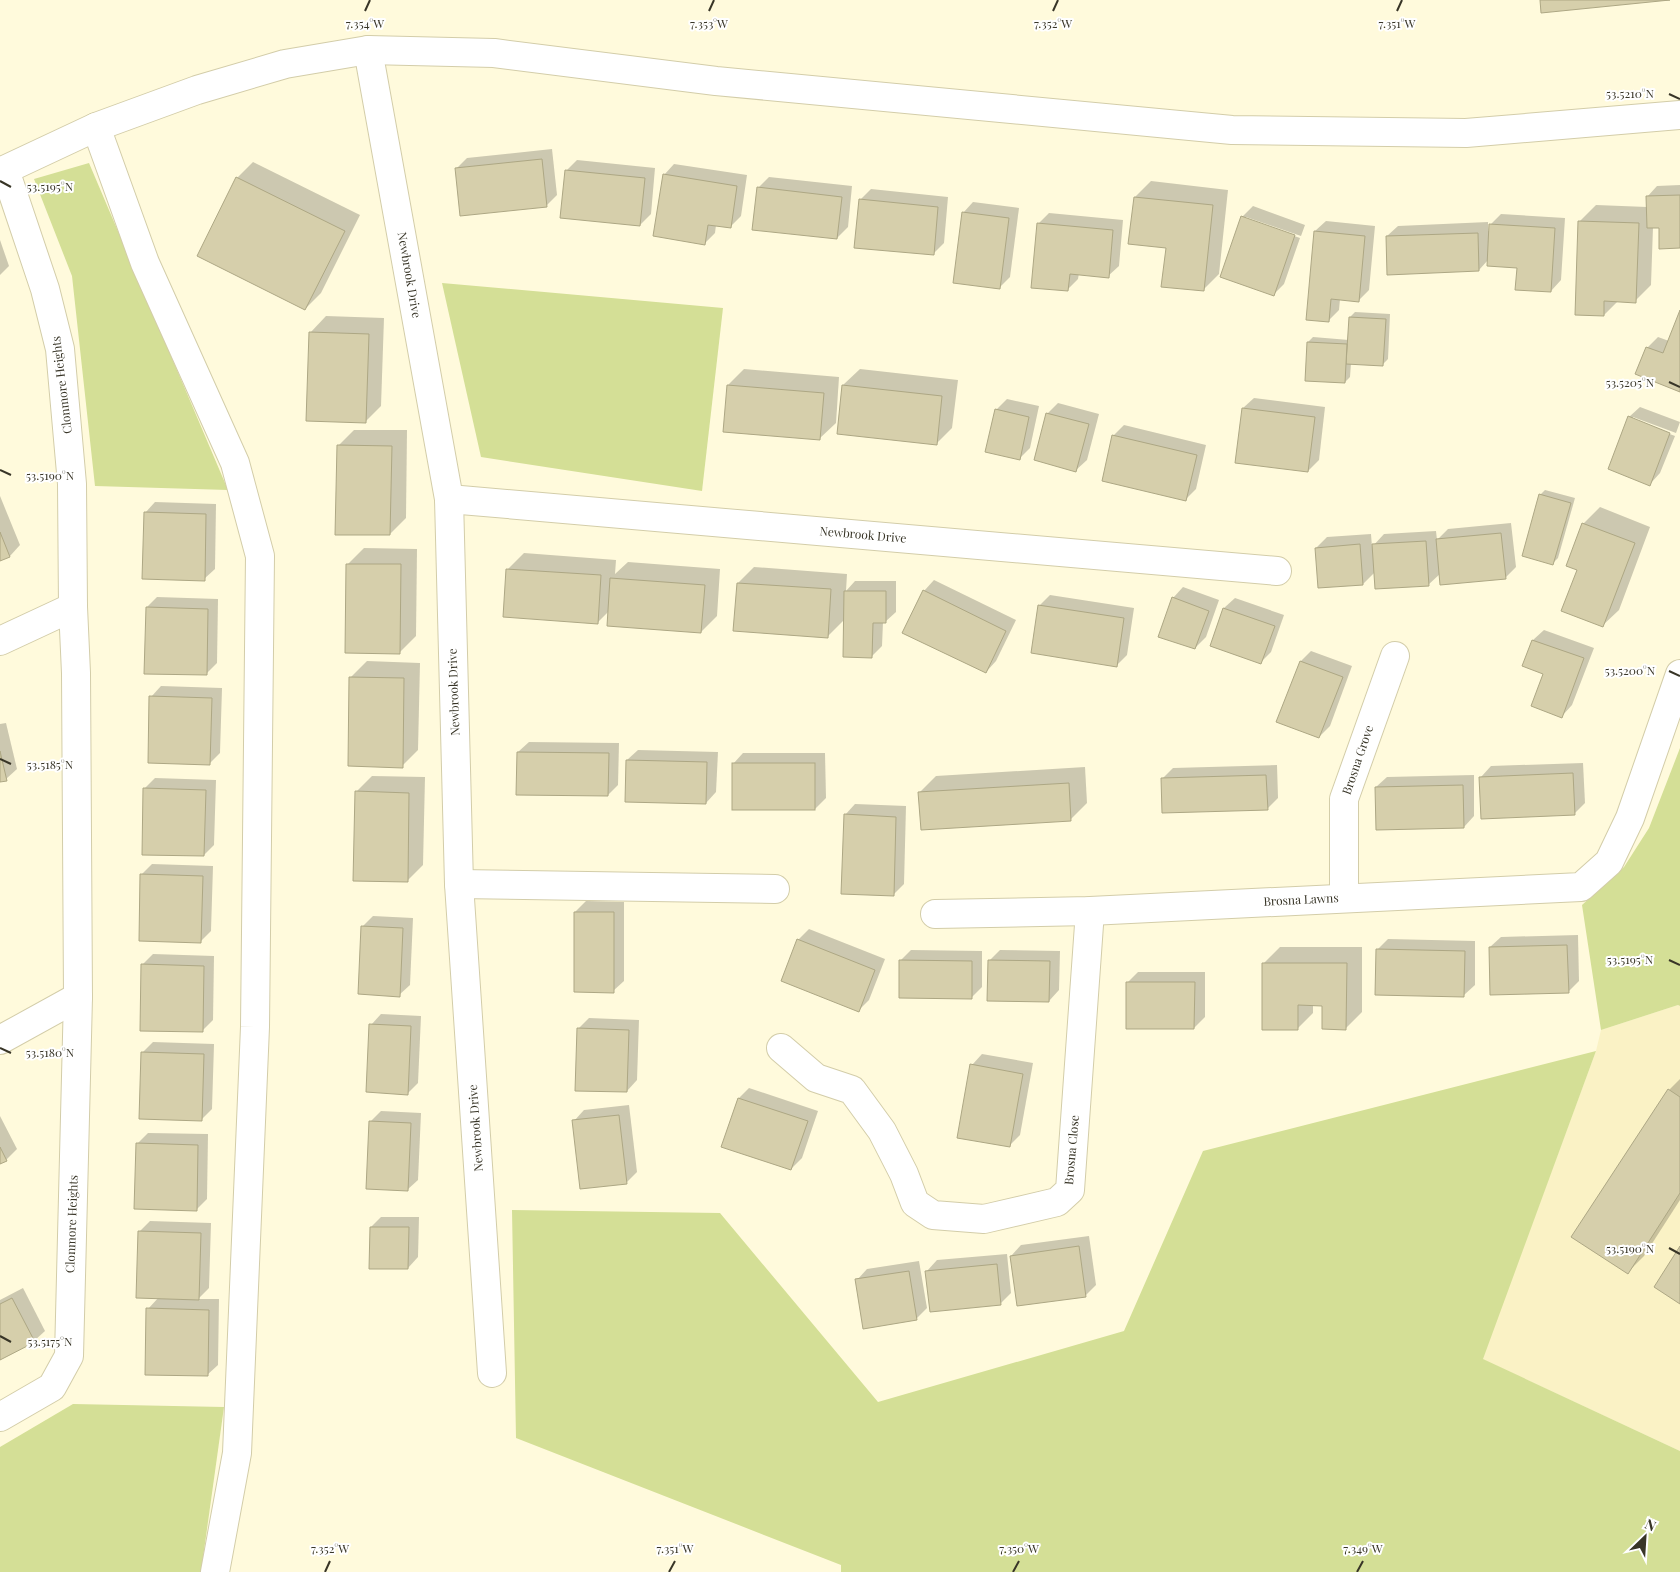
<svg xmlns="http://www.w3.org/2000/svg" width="1680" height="1572" font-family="'Playfair Display',serif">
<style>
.built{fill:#faf2c5}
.green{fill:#d4df96}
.shadow{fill:#0003}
.building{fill:#d6cfab;stroke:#ada784}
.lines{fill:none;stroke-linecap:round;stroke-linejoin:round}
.minor-casing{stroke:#d3cda9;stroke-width:30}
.minor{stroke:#fff;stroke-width:28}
.ticks{fill:none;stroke:#383527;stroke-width:2}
.labels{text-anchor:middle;stroke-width:4;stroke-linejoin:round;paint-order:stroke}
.street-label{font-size:12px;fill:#383527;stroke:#fff}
.ticks-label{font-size:12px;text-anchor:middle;fill:#383527;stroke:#fff;stroke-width:4;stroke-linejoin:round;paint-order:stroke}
</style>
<rect width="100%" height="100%" fill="#fffadc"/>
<path class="built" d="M1678,1005l2,1v445l-198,-92 114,-308 5,-21z"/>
<g class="green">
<path d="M89,163l139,327 -133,-4 -23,-210 -38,-97z"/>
<path d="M442,283l281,25 -21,183 -221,-34z"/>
<path d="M1680,748v258l-2,-1 -77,25 -19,-125 42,-38 25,-39z"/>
<path d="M1596,1051l-113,308 197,92v121h-839v-7l-325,-127 -4,-228 208,3 158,189 246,-71 79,-180z"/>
<path d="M73,1404l151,3 -23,165h-201v-125z"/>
</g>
<g class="shadow">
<path d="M552,149l5,46 -11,11 -90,-37 11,-11z"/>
<path d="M577,160l78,8 -4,46 -11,11 -74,-54z"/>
<path d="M253,162l107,53 -39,78 -16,16 -68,-131z"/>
<path d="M674,164l73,11 -6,41 -11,11 -14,-2 -1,8 -10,10 -41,-68z"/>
<path d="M769,177l83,9 -4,41 -11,11 -79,-50z"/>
<path d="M1151,181l77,9 -9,84 -16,16 -36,-43 -32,-50z"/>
<path d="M1680,185v61l-20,-19h-7l-2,58 -16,16h-17l-14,14 -24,-94 16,-16 51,2v-10l10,-11z"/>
<path d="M871,189l77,8 -4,46 -11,11 -73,-54z"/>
<path d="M973,202l46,6 -9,69 -10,10 -37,-74z"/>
<path d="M1253,206l52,19 -4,11 -55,-19v2l54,19 -16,46 -10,10 -32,-77z"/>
<path d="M1049,213l74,7 -4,46 -11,10 -29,-3 -1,6 -11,11 -29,-66z"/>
<path d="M1501,214l64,4 -4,62 -10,11 -33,-24 -30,-7 -9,10 -92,-34 11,-10 90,-4v9h2v-6z"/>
<path d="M1326,221l49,5 -6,64 -11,11 -18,-2 -1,11 -11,11 -13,-90z"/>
<path d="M0,240l9,26 -9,9z"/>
<path d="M1355,312l35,2 -2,45 -5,5 -32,-1 -1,14 -5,5 -37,-40 5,-5 36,3 1,-23z"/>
<path d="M1680,313v78l-33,-43 11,-11 11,4z"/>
<path d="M326,316l58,2 -3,88 -16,16 -55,-89z"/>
<path d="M744,369l95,8 -3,46 -17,16 -91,-54z"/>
<path d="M860,369l98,11 -6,48 -16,16 -93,-59z"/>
<path d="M1254,398l71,9 -6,53 -11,11 -65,-63z"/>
<path d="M1007,399l32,7 -9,42 -10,10 -24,-48z"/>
<path d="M1058,403l41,11 -12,46 -11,10 -29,-56z"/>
<path d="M1640,407l40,15 -4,11 -43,-16v3l42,16 -15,37 -10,11 -21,-67z"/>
<path d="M1124,425l82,20 -10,44 -11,11 -72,-64z"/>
<path d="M354,430h53l-1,88 -16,16 -52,-88z"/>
<path d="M1545,490l30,8 -17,60 -5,5 -13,-68z"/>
<path d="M0,496l20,49 -10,11 -10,4z"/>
<path d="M155,502l61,2 -1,65 -11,10 -59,-66z"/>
<path d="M1600,507l50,20 -31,83 -17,16 -23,-57 -12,-4 17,-42z"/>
<path d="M1511,523l5,44 -11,11 -64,-5 -13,12 -53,-13 -12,12 -47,-36 11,-11 44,-3 1,13 12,-13 52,-3 1,9 11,-11z"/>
<path d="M364,548l53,1 -1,87 -17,17 -51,-89z"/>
<path d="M524,553l92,7 -1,14 13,-12 92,7 -3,47 -16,16 -92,-21 -12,12 -89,-54z"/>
<path d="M754,567l93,7 -1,17 9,-10h41v31l-11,10h-2l-1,24 -10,10 -27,-37 -18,18 -89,-54z"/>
<path d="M934,580l82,40 -20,41 -10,11 -62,-81z"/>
<path d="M1183,587l36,13 -13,37 -11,11 -22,-50z"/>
<path d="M1050,595l84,13 -7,47 -10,10 -78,-59z"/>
<path d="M157,597l61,2 -1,64 -11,11 -59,-67z"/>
<path d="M1235,598l49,17 -13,37 -11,11 -49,-17 13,-38z"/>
<path d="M1544,630l50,18 -22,57 -10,11 -17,-43 -21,-8 9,-25z"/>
<path d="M1311,651l41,15 -22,60 -11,11 -41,-16 23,-60z"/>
<path d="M367,661l53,2 -2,87 -16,16 -51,-89z"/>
<path d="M161,686l61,2 -2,65 -10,10 -59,-66z"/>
<path d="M6,723l11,46 -11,10 -6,2v-57z"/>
<path d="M529,742l90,1 -1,42 -10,10 -90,-43z"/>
<path d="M638,750l80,2 -2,40 -10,11 -79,-43z"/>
<path d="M743,753h82l1,45 -11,11 -82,-45z"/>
<path d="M1583,763l2,40 -11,11 -93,-37 10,-11z"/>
<path d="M1277,765l1,33 -11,11 -105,-30 11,-11z"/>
<path d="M1085,767l2,36 -16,16 -151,-27 16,-16z"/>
<path d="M1474,775v41l-10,11 -88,-40 11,-10z"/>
<path d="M372,776l53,1 -2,88 -16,16 -51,-89z"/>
<path d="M155,778l61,2 -2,65 -10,10 -60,-66z"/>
<path d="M855,804l51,2 -2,78 -11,11 -48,-80z"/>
<path d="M152,864l61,2 -2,65 -10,10 -60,-66z"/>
<path d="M586,901l38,1v79l-11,10 -38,-79z"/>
<path d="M373,916l40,2 -3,67 -11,10 -37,-68z"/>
<path d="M809,929l76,30 -16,41 -10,10 -61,-70z"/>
<path d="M1578,935l1,46 -11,11 -78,-45 11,-10z"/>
<path d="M1388,939l87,2v44l-11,10 -87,-45z"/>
<path d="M1280,947h82v65l-16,16 -23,-24h-10v9l-16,16 -33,-66z"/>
<path d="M911,950l71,1v36l-10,10 -72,-36z"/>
<path d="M1000,950l60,1 -1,39 -10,11 -60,-40z"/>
<path d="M153,954l61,2 -1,64 -11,11 -59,-67z"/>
<path d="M1138,972h67v45l-11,11 -67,-45z"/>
<path d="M381,1014l40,2 -3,67 -10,10 -37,-68z"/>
<path d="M589,1018l50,2 -2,60 -10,11 -49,-62z"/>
<path d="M153,1042l61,2 -2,65 -10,10 -60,-66z"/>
<path d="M982,1054l51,9 -13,72 -11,11 -37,-81z"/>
<path d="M1680,1079v121l-36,56 -16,16 41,-182z"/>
<path d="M749,1088l69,23 -16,47 -11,11 -52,-71z"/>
<path d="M629,1105l8,67 -10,10 -53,-61 10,-11z"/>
<path d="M381,1111l40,2 -3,67 -11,10 -37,-68z"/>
<path d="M0,1116l17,33 -11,11 -6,3z"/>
<path d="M148,1133l60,1 -1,65 -11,11 -59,-66z"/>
<path d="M381,1217h38l-1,40 -10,11 -37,-41z"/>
<path d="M150,1221l61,2 -2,65 -11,11h21l-1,66 -11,10 -59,-66 11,-12 -20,-65z"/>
<path d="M1089,1236l7,49 -11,11 -74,-40 10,-11z"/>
<path d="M1007,1254l4,39 -11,11 -73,-33 10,-11z"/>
<path d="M919,1261l8,47 -11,11 -59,-39 10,-11z"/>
<path d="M23,1288l22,43 -11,10 -34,17v-58z"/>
</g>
<g class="building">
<path d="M1540,0h130l-129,13z"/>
<path d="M542,159l5,48 -87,9 -5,-48z"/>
<path d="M565,170l80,8 -5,48 -80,-8z"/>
<path d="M663,174l74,12 -6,42 -23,-3 -3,20 -52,-9z"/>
<path d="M236,177l109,54 -40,79 -108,-54z"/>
<path d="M757,187l85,10 -5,42 -85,-9z"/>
<path d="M1680,195v53l-21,1v-21h-12l-1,-32z"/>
<path d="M1134,197l79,8 -9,86 -43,-4 5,-39 -38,-4z"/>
<path d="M859,199l79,8 -4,48 -80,-7z"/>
<path d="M962,212l47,6 -9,71 -47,-6z"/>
<path d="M1241,216l54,19 -21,61 -54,-19z"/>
<path d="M1578,221l61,2 -3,80 -32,-2v15l-29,-1z"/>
<path d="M1037,223l76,7 -4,48 -39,-4 -2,17 -37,-3z"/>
<path d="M1489,224l66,4 -4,64 -36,-2 2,-22 -30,-2z"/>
<path d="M1314,231l51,5 -6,66 -28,-3 -2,23 -23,-2z"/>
<path d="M1478,233l1,38 -92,4 -1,-39z"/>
<path d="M1680,310v82l-45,-18 11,-27 17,6z"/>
<path d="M1349,317l37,2 -3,47 -37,-2z"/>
<path d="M309,332l60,2 -3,89 -60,-2z"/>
<path d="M1307,342l40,2 -2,39 -40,-2z"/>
<path d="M727,385l97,8 -4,47 -97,-8z"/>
<path d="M842,385l100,11 -5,49 -100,-11z"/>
<path d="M1242,408l73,9 -7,55 -73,-9z"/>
<path d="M995,409l34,8 -9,43 -35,-8z"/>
<path d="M1046,413l43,11 -13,48 -42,-12z"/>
<path d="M1628,416l42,17 -20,53 -42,-17z"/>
<path d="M1112,435l85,20 -11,46 -84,-20z"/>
<path d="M337,445l55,1 -2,89h-55z"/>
<path d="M1539,494l32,9 -18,62 -31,-9z"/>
<path d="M144,512l62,2 -1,67 -63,-2z"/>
<path d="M1582,523l53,20 -32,84 -42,-16 16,-41 -11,-4z"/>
<path d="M0,532l10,25 -10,4z"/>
<path d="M1501,533l5,46 -66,6 -4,-46z"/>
<path d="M1426,541l3,45 -54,3 -3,-45z"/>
<path d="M1360,544l3,41 -45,3 -3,-40z"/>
<path d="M346,564h55l-1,90 -55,-1z"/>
<path d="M506,569l95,6 -3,49 -95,-7z"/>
<path d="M610,578l95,7 -4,48 -94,-7z"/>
<path d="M737,583l94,6 -3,49 -95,-7z"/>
<path d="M923,590l83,41 -20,42 -84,-40z"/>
<path d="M844,591h42v32h-13l-1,35 -29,-1z"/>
<path d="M1172,597l37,14 -14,38 -37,-12z"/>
<path d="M1038,605l86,13 -7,49 -86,-14z"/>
<path d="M146,607l62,2 -1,66 -63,-1z"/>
<path d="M1223,608l52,18 -14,38 -51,-18z"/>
<path d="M1532,640l52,18 -22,60 -31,-12 12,-32 -21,-8z"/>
<path d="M1300,661l43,16 -24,61 -43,-16z"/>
<path d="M349,677l55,1 -1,90 -55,-2z"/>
<path d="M149,696l63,2 -2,67 -62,-2z"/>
<path d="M0,751l7,30 -7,1z"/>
<path d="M517,752l92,1 -1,43 -92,-1z"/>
<path d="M626,760l81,2 -1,42 -81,-2z"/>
<rect x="732" y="763" width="83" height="47"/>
<path d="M1573,773l2,42 -94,4 -2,-42z"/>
<path d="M1266,775l2,35 -106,3 -1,-35z"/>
<path d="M1069,783l2,38 -150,9 -3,-38z"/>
<path d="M1463,785l1,43 -88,2 -1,-43z"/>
<path d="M143,788l63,2 -2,66 -62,-1z"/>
<path d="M355,791l54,2 -1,89 -55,-1z"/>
<path d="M844,814l52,3 -2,79 -53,-2z"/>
<path d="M140,874l63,2 -2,67 -62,-2z"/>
<path d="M574,912h40v81l-40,-1z"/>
<path d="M361,926l42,2 -3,69 -42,-3z"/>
<path d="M797,939l78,31 -16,42 -78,-31z"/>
<path d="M1567,945l2,48 -79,2 -1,-48z"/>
<path d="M1376,949l89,2 -1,46 -89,-2z"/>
<path d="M899,960l73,1v38l-73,-1z"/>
<path d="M988,960l62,1 -1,41 -62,-1z"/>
<path d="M1262,963h85l-1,67 -24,-1v-23l-24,-1v25h-36z"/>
<path d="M141,964l63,2 -1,66 -63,-1z"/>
<path d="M1126,982h69l-1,47h-68z"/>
<path d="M369,1024l42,2 -3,69 -42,-3z"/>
<path d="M577,1028l52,2 -2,62 -52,-1z"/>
<path d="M141,1052l63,2 -2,67 -63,-2z"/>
<path d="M970,1064l53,10 -13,73 -53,-9z"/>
<path d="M1668,1089l12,8v96l-52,81 -57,-37z"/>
<path d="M738,1098l70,23 -17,49 -70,-23z"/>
<path d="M619,1115l8,69 -47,5 -8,-69z"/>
<path d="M369,1121l42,2 -3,68 -42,-2z"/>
<path d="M136,1143l62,2 -1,66 -63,-2z"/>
<path d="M0,1147l7,14 -7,3z"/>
<path d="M370,1227h39l-1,42h-39z"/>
<path d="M138,1231l63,2 -2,67 -63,-2z"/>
<path d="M1079,1246l7,51 -69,9 -7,-50z"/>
<path d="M1680,1246v58l-26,-17z"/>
<path d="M997,1264l4,41 -71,7 -5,-41z"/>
<path d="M909,1271l8,49 -54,9 -8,-50z"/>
<path d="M12,1298l23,44 -35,18v-56z"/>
<path d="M146,1308l63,2 -1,66 -63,-1z"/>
</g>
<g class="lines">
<defs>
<g id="minor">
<path d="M368,50l81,449 10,385 33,489"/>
<path d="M96,127l49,136 90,200 25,93 -5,471 -18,426 -22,119"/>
<path d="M0,172l96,-45 101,-37 88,-26 83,-14 126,3 222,28 516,49 234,3 214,-18"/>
<path d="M449,499l828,72"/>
<path d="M0,641l73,-34"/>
<path d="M459,884l316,5"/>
<path d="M1344,898v-99l51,-143"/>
<path d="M935,914l155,-3 491,-24 28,-25 21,-44 50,-144"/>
<path d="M0,1040l78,-43"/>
<path d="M781,1048l35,30 36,12 30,41 22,43 11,29 18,12 51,4 73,-17 13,-12 20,-279"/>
<path d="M0,1417l52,-30 17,-31 9,-359 -2,-324 -3,-66 -1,-123 -12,-135 -15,-60 -40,-119"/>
</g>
</defs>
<use href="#minor" class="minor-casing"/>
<use href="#minor" class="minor"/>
</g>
<path class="ticks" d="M365,11l5,-11M709,11l5,-11M1053,11l5,-11M1397,11l5,-11M1669,94l11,5M0,181l11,6M1669,382l11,5M0,470l11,5M1669,671l11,5M0,759l11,5M1669,960l11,5M0,1048l11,5M1669,1248l11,6M0,1336l11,6M325,1572l5,-11M669,1572l6,-11M1013,1572l6,-11M1357,1572l6,-11"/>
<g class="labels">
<g class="street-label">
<text transform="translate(409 275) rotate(80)" y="4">Newbrook Drive</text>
<text transform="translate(62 385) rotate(-97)" y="4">Clonmore Heights</text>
<text transform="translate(863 535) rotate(5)" y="4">Newbrook Drive</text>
<text transform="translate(454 692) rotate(-92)" y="4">Newbrook Drive</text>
<text transform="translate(1358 760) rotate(-71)" y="4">Brosna Grove</text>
<text transform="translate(1301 900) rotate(-3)" y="4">Brosna Lawns</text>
<text transform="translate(476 1128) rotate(-94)" y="4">Newbrook Drive</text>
<text transform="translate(1072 1150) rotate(-85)" y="4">Brosna Close</text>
<text transform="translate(72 1224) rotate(-88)" y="4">Clonmore Heights</text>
</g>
</g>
<g class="ticks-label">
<text x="365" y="28">7.354°W</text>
<text x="709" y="28">7.353°W</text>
<text x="1053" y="28">7.352°W</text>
<text x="1397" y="28">7.351°W</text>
<text x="1630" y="98">53.5210°N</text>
<text x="50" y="191">53.5195°N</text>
<text x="1630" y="387">53.5205°N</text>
<text x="50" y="480">53.5190°N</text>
<text x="1630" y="675">53.5200°N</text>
<text x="50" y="769">53.5185°N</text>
<text x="1630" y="964">53.5195°N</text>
<text x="50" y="1057">53.5180°N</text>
<text x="1630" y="1253">53.5190°N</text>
<text x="50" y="1346">53.5175°N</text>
<text x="330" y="1553">7.352°W</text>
<text x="675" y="1553">7.351°W</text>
<text x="1019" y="1553">7.350°W</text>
<text x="1363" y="1553">7.349°W</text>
</g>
<g transform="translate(1645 1537) rotate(25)" stroke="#ffffff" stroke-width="4" paint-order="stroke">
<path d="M0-4L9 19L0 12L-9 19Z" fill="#383527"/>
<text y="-8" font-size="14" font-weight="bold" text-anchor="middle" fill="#383527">N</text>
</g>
</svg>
